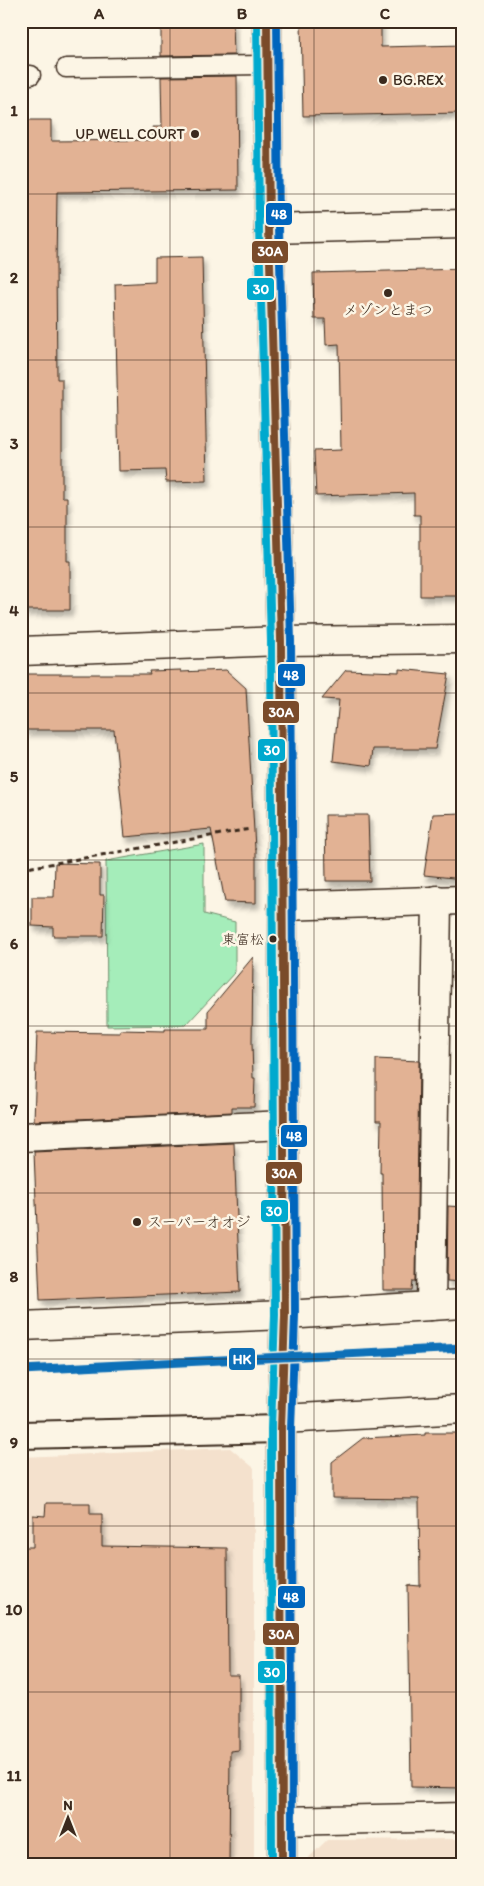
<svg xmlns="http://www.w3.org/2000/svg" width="484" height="1886" font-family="Itim,'Klee One',sans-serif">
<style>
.built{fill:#f4e1cd}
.green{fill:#a5edba;stroke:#708c6c}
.building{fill:#e2b294;stroke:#3b2a1e;filter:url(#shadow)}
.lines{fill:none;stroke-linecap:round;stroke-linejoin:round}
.service-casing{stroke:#3b2a1e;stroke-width:21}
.pedestrian-casing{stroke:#3b2a1e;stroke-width:30}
.minor-casing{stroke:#3b2a1e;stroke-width:31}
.tertiary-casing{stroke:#3b2a1e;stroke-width:31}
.path{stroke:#3b2a1e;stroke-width:3;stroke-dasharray:5 4;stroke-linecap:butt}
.service{stroke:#fcf5e5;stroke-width:18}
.pedestrian{stroke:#fcf5e5;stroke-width:26}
.minor{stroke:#fcf5e5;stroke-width:28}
.tertiary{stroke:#fcf5e5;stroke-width:28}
.bus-1-casing{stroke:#fcf5e5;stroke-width:11}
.bus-2-casing{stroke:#fcf5e5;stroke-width:11}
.bus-3-casing{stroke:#fcf5e5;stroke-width:11}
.bus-1{stroke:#7a4b2a;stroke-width:8}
.bus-2{stroke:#00a9ce;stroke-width:8}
.bus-3{stroke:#0065bd;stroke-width:8}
.rail-1-casing{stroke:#fcf5e5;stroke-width:12}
.rail-1{stroke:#0d6fb8;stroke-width:9}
.grid{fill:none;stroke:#3b2a1e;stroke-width:1;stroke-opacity:0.55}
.poi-dot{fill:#3b2a1e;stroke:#fcf5e5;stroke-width:2}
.labels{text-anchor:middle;stroke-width:5;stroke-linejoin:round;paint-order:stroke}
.bus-label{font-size:14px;fill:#3b2a1e;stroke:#fcf5e5;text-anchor:end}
.poi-label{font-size:15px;fill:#3b2a1e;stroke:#fcf5e5;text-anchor:start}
.line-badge{stroke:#fcf5e5;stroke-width:2}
.badge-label{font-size:14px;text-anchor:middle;font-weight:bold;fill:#fff}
.neatline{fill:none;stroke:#3b2a1e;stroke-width:2}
.grid-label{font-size:16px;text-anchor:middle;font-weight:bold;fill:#3b2a1e}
</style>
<defs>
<filter id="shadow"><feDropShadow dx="3" dy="5.5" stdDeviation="2.5" flood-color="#0004"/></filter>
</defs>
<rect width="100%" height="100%" fill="#fcf5e5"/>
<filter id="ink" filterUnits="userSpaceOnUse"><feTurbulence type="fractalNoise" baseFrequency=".02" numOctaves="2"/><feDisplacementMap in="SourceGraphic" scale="10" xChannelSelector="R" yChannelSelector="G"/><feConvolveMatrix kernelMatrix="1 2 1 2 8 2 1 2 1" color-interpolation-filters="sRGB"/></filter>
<g filter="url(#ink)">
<g class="built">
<path d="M230,1448l24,20v397h-233v-408z"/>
<path d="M463,1839v26h-162l26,-25z"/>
</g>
<path class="green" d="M204,844v70l31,8v50l-49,53 -79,1 -1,-165z"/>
<g class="building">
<path d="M161,21h72l1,34 -73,1z"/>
<path d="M301,21h80v26l82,-2v68l-160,3z"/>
<path d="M237,76l1,114 -181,2 -1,74 1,113h5v118h5v64h3v49h-49v-490h30v21l102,-1v-13h9l-1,-50z"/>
<path d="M202,257l5,224 -41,1 -1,-12 -46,1 -4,-187 40,-2v-24z"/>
<path d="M463,269v327h-43v-81h-6v-22l-98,3 -2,-45 27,-1 -2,-106 -13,1 -1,-26h-11l-1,-46z"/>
<path d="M399,669l50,5 -14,75h-62l-2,17 -38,-5 6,-61 -17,-1 24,-29 53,2z"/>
<path d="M181,670v2l45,-2 20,18 9,161h1v54l-31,-1 -14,-73 -86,8 -11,-107h-90v-56h126l-1,-3z"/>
<path d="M463,813v66l-39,-4 9,-61z"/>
<path d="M325,815h43l2,66h-44z"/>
<path d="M55,863l45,1v31h4l-1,41h-50v-9l-21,-1v-29h22z"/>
<path d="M253,957l-1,85 1,36h2l-1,29h-22v5l-198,9 3,-89 83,1v-3l45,1v-2h43v-18z"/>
<path d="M376,1059l43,2 -3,220h-3l-1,9h-29l-1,-117h-2l1,-52h-5z"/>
<path d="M234,1143l6,149 -200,8 -6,-148z"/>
<path d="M448,1206l15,1v75l-16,-1z"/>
<path d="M425,1433h38v355l-52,-1 -3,-202 12,1 -1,-87 -87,-1v-36l31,-24 62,-3z"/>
<path d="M46,1503h44v11h12v32l125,2 1,127h11v75l-9,1 -1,114h-208v-318h12v-32l12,1z"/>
</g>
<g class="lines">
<defs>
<g id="service">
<path d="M66,68l202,-3"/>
<path d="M21,75h10"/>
</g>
<path id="pedestrian" d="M21,1435l260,-6"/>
<g id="minor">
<path d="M269,229l194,-5"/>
<path d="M21,651l260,-10 182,-2"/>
<path d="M282,906l181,-6"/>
<path d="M21,1137l263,-12"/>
<path d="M431,1306l6,-406"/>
<path d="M21,1326l264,-11 178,-11"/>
<path d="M282,1419l181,-10"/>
<path d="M282,1821l181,-4"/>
</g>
<path id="tertiary" d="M267,21l2,208 12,412 4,674 -4,114 1,436"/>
</defs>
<use href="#service" class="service-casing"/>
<use href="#pedestrian" class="pedestrian-casing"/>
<use href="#minor" class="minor-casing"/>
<use href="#tertiary" class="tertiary-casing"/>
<path class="path" d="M21,869l229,-40"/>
<use href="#service" class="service"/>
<use href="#pedestrian" class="pedestrian"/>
<use href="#minor" class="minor"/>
<use href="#tertiary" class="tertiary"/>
<defs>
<path id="bus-1" d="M267,21l2,208 12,412 4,674 -4,114 1,436"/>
<path id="bus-2" d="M257,21l2,208 12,412 4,674 -4,114 1,436"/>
<path id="bus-3" d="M277,21l2,208 12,412 4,674 -4,114 1,436"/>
</defs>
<use href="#bus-1" class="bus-1-casing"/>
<use href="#bus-2" class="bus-2-casing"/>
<use href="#bus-3" class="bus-3-casing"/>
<use href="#bus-1" class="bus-1"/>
<use href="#bus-2" class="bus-2"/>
<use href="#bus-3" class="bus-3"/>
<defs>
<path id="rail-1" d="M21,1370l442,-22"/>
</defs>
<use href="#rail-1" class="rail-1-casing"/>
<use href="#rail-1" class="rail-1"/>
</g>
</g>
<path class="grid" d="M170,21v1844M314,21v1844M21,194h442M21,360h442M21,527h442M21,693h442M21,860h442M21,1026h442M21,1193h442M21,1359h442M21,1526h442M21,1692h442"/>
<g class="poi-dot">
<circle cx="383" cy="80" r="5"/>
<circle cx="195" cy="134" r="5"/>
<circle cx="388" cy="293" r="5"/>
<circle cx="273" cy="939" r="4.5"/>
<circle cx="137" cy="1222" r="5"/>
</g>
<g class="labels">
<g class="bus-label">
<text x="264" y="944">東富松</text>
</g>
<g class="poi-label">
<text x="393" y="85">BG.REX</text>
<text x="185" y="139" text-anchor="end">UP WELL COURT</text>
<text x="388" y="315" text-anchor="middle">メゾンとまつ</text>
<text x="147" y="1227">スーパーオオジ</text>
</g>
</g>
<g class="line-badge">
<rect x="265" y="202" width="28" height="24" rx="5" fill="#0065bd"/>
<rect x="251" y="240" width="38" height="24" rx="5" fill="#7a4b2a"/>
<rect x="246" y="277" width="29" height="24" rx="5" fill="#00a9ce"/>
<rect x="277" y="663" width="29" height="24" rx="5" fill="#0065bd"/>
<rect x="262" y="700" width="38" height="24" rx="5" fill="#7a4b2a"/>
<rect x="257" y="738" width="29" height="24" rx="5" fill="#00a9ce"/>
<rect x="280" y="1124" width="28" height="24" rx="5" fill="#0065bd"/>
<rect x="265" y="1161" width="38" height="24" rx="5" fill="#7a4b2a"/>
<rect x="260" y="1199" width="29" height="24" rx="5" fill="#00a9ce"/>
<rect x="228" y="1347" width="28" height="24" rx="5" fill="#0d6fb8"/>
<rect x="277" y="1585" width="29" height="24" rx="5" fill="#0065bd"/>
<rect x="262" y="1622" width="38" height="24" rx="5" fill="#7a4b2a"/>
<rect x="257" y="1660" width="29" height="24" rx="5" fill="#00a9ce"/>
</g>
<g class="badge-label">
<text x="279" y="219">48</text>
<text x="270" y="256">30A</text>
<text x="261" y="294">30</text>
<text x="291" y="680">48</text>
<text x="281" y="717">30A</text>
<text x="272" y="755">30</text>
<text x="294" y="1141">48</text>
<text x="284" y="1178">30A</text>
<text x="274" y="1216">30</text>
<text x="242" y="1364">HK</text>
<text x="291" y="1602">48</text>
<text x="281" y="1639">30A</text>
<text x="272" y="1677">30</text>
</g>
<rect width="484" height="1886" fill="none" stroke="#fcf5e5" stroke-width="55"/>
<g transform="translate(68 1818)" stroke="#fcf5e5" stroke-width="4" paint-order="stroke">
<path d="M0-4L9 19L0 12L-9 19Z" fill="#3b2a1e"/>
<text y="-8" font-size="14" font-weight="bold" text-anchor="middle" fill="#3b2a1e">N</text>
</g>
<rect x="28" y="28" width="428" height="1830" class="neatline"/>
<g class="grid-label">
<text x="99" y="19">A</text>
<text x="242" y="19">B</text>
<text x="385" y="19">C</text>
<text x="14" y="116">1</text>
<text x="14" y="283">2</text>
<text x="14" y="449">3</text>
<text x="14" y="616">4</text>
<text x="14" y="782">5</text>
<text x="14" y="949">6</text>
<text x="14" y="1115">7</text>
<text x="14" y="1282">8</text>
<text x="14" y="1448">9</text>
<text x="14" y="1615">10</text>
<text x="14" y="1781">11</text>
</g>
</svg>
